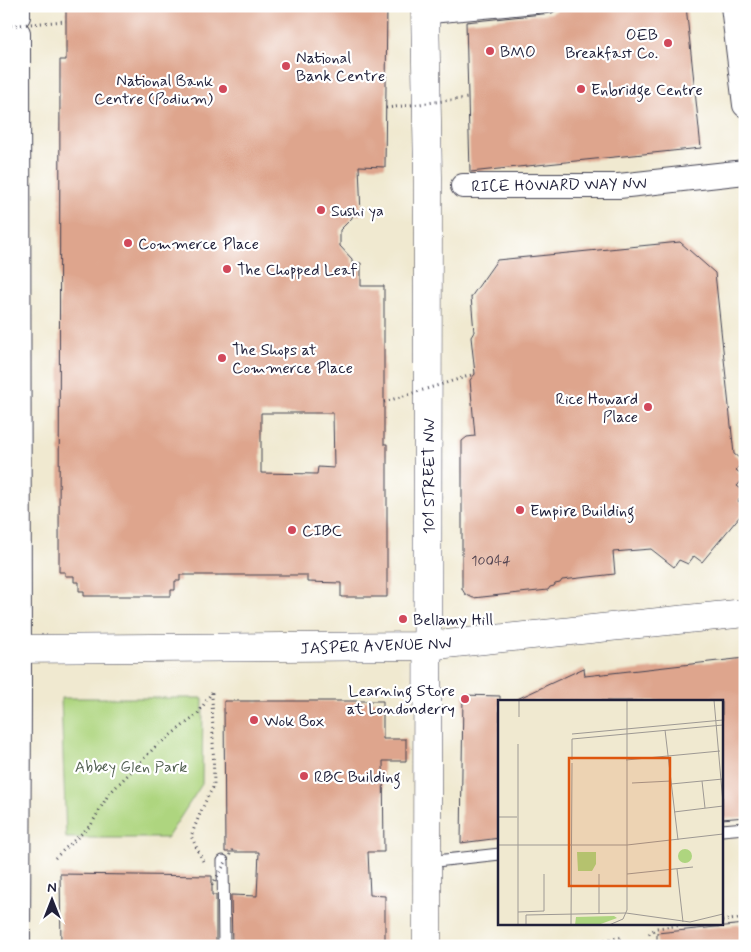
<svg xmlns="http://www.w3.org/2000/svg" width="751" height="952" font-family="Mynerve,sans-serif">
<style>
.green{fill:#aed57f;stroke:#687c5d}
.building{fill:#dea58d;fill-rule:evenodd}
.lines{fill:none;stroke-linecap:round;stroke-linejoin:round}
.lane-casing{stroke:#414051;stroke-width:13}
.street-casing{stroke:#414051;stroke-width:26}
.secondary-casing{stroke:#414051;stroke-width:29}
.path{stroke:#414051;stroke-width:3;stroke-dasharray:1 4;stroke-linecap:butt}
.lane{stroke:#fff;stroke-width:11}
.street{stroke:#fff;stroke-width:24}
.secondary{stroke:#fff;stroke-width:28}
.path-bridge{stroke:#414051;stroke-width:3;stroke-dasharray:1 4;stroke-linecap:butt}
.poi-dot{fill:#d1495b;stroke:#fff;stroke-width:2}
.labels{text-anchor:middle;stroke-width:4.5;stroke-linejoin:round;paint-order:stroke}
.number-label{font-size:14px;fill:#514350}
.poi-label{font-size:16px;fill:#22223b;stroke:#fff;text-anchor:start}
.street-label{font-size:16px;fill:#22223b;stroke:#fff}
.park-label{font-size:16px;fill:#536153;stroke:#fff}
.inset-road{fill:none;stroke:#9e9994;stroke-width:1}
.view{fill:#de560e;fill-opacity:0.15;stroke:#de560e;stroke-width:2.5}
.inset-edge{fill:none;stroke:#22223b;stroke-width:2.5}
</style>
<rect width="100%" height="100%" fill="#fff"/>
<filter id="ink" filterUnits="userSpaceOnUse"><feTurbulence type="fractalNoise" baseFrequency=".02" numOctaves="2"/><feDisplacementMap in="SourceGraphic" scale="10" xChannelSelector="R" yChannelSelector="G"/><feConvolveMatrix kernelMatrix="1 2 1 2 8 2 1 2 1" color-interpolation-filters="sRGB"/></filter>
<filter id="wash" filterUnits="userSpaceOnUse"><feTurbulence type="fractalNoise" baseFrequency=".0096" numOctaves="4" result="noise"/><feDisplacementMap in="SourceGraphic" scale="20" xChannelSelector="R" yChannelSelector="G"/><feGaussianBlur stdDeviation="1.12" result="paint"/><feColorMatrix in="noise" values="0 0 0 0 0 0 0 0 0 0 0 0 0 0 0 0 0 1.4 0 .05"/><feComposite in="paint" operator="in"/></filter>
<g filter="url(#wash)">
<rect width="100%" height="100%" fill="#f0e9d0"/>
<path class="green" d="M61,698h142l-1,86 -35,54h-101z"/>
<g id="blocks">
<g class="building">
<path d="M66,6h321l-2,161 -26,-1 2,49h-9v3l-12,12v16l12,13v4h9v23h23v158h3v153h-46v-14l-34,-1v-7h-127v6h-5v9h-4v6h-87v-5h-5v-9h-5v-6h-9v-4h-6l1,-512h6zM261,413h72l1,55 -16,-1 -1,7 -56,-1z"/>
<path d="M593,6h93l15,142 -231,24 -4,-150 86,-9 5,-3z"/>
<path d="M680,242l35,31 19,181 9,7 -7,9 9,7 -8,9 8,6 -7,9 7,6v3l-43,52 -8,-6 -6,8 -9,-4 -5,7 -23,-18 -38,3 2,22 -53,6 -2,3 -5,1 -1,2 -4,1 -2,3 -75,8 -8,-4 -3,-5v-148l5,-4 8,-1 -5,-56 5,-6 -4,-37 3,-5 -3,-35 26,-37z"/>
<path d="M745,658v159l-23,2v-118h-209l71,-33 1,8z"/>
<path d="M463,695l37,1v142l-39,5z"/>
<path d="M224,701h159v38h23v22h-23l1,91h-16l2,43 15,1v50h-153l-1,-51 26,1 2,-44h-34z"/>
<path d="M60,874l152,2v19h4v51h-155z"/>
<path d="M745,924v22h-88v-13z"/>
</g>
</g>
</g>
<g filter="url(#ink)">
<use href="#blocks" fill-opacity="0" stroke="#414051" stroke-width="1"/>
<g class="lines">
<defs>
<g id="lane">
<path d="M426,18l125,-12"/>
<path d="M722,830l23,-2"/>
<path d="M223,861l1,85"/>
<path d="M427,862l73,-8"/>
</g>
<g id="street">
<path d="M733,6l12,99"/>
<path d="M18,16v-10"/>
<path d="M463,186h156l126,-14"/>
<path d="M18,946l1,-255 -1,-658"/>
</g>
<g id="secondary">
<path d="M425,6l3,171 -1,769"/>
<path d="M6,649l421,-3 318,-33"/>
</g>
</defs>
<use href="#lane" class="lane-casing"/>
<use href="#street" class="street-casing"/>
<use href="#secondary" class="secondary-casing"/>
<g class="path">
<path d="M55,858l36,-33 17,-30 47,-48 42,-32 15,-23"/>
<path d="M203,861l-12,-25c7,-17 13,-34 23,-50l-2,-94"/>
<path d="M722,921l23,-3"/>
<path d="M649,934l7,-6 46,-5"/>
<path d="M565,946l59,-9"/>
</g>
<use href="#lane" class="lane"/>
<use href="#street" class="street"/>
<use href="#secondary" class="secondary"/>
<g class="path-bridge">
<path d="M6,26l60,-5"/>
<path d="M386,108l82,-10"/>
<path d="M384,402l91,-28"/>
<path d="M212,885l23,-38"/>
</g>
</g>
</g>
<g class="poi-dot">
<circle cx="668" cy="43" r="5"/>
<circle cx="490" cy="51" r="5"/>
<circle cx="286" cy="66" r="5"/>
<circle cx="223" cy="89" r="5"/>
<circle cx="581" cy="89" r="5"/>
<circle cx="321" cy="210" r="5"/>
<circle cx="128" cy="243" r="5"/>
<circle cx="227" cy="269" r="5"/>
<circle cx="222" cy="358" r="5"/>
<circle cx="648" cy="407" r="5"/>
<circle cx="520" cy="510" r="5"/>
<circle cx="292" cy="530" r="5"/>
<circle cx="403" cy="619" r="5"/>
<circle cx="465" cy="699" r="5"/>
<circle cx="254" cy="720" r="5"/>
<circle cx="304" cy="776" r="5"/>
</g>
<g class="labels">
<g class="number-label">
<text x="491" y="565">10044</text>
</g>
<g class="poi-label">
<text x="658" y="40" text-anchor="end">OEB<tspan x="658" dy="18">Breakfast Co.</tspan></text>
<text x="500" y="57">BMO</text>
<text x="296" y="63">National<tspan x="296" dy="18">Bank Centre</tspan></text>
<text x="213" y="86" text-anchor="end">National Bank<tspan x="213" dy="18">Centre (Podium)</tspan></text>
<text x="591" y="95">Enbridge Centre</text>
<text x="331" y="216">Sushi ya</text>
<text x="138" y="249">Commerce Place</text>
<text x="237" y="275">The Chopped Leaf</text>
<text x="232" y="355">The Shops at<tspan x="232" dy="18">Commerce Place</tspan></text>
<text x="638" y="404" text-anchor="end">Rice Howard<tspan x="638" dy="18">Place</tspan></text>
<text x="530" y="516">Empire Building</text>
<text x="302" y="536">CIBC</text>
<text x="413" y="625">Bellamy Hill</text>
<text x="455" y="696" text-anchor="end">Learning Store<tspan x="455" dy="18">at Londonderry</tspan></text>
<text x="264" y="726">Wok Box</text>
<text x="314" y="782">RBC Building</text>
</g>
<g class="street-label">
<text transform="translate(559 184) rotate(-1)" y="6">RICE HOWARD WAY NW</text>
<text transform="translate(428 476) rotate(-90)" y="6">101 STREET NW</text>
<text transform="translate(376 645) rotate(-2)" y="6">JASPER AVENUE NW</text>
</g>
<g class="park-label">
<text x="131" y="772">Abbey Glen Park</text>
</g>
</g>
<g transform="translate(498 700)">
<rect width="225" height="225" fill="#f0e9d0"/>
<path d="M180 156a7 7 0 1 1 14 0a7 7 0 1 1-14 0ZM79,152h19v12l-4,7h-14zM116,216l3,2 -19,7h-23l1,-8z" fill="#aed57f"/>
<path class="inset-road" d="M0,0h21M216,0l9,103M21,17v-17M167,30l13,110M74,34l151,-14M74,60v-21l151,-14M128,60l94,-9M204,81l3,27M134,83l39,-2M173,84l52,-5M176,112l49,-6M0,117h19M0,145h129l96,-11M179,169l6,53M101,174v40M129,174l66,-7M20,212l26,-1v-37M20,225v-181M28,225v-10l100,-2 64,9 33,-8M73,225l1,-162M111,225l14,-6 4,-9v-210"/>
<path class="view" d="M71,58h101v128h-101z"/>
<rect width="225" height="225" class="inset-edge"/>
</g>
<rect width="751" height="952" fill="none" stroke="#fff" stroke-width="25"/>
<g transform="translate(52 900)" stroke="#ffffff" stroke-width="4" paint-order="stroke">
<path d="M0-4L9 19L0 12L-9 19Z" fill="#22223b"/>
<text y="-8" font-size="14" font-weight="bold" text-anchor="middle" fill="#22223b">N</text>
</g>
</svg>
